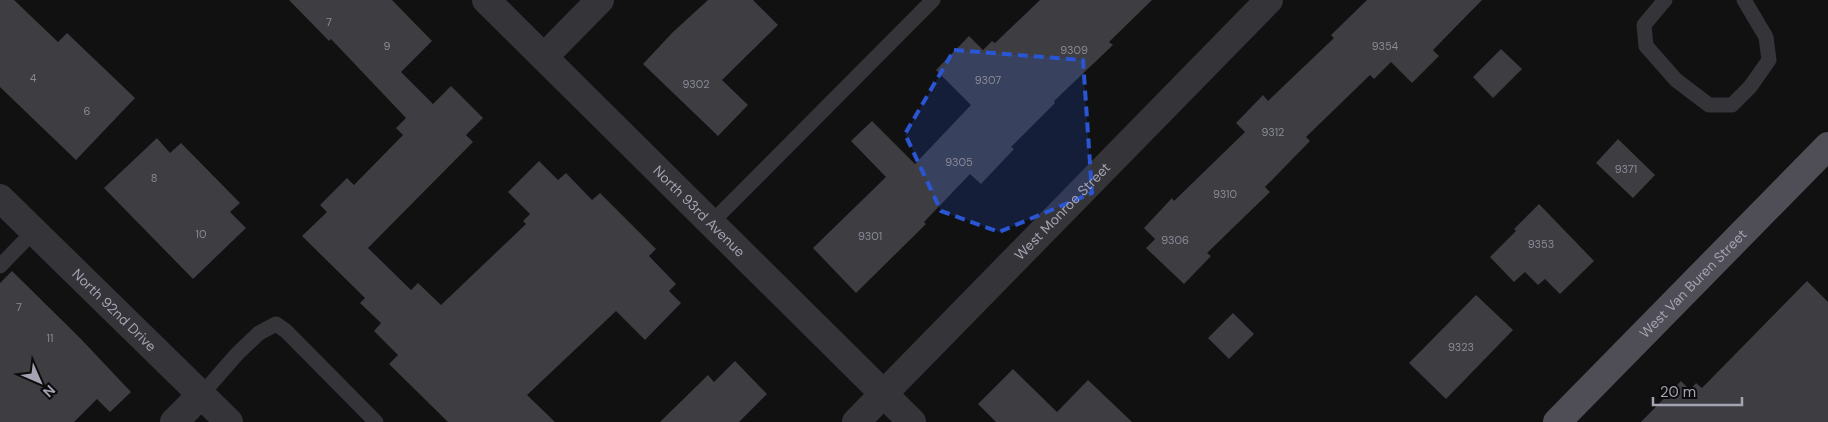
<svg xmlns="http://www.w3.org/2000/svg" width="1828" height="422" font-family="'DM Sans',sans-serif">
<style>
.building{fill:#3d3d42}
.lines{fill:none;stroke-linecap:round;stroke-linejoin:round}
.lane{stroke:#353439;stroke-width:15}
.street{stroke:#353439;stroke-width:28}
.primary{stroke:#4f4e56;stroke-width:28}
.marked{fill:#2a56d4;fill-opacity:0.2;stroke:#2a56d4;stroke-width:4;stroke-dasharray:10 6;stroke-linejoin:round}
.labels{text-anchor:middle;stroke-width:4;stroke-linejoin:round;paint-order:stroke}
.number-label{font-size:11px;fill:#8a8a96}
.street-label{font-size:14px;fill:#a3a3b2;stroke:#0c0c0d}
</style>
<rect width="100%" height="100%" fill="#111112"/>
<g class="building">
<path d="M0,0h14l44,42 9,-9 68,65 -59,62 -76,-73z"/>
<path d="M289,0h103l40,41 -31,31 32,32 18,-18 32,32 -17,17 7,7 -105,106 43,42 7,-7 23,22 85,-81 -3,-3 7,-7 -22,-22 31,-31 19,19 8,-7 26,27 8,-7 56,56 -7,7 27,28 -7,7 12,12 -36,37 -29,-29 -89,84 28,27h-107l-59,-58 9,-9 -24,-24 7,-8 -21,-20 5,-5 -63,-62 25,-24 -7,-7 27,-27 7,7 49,-50 -7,-7 10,-10 -75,-79 -2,2z"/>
<path d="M708,0h45l25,25 -56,55 26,25 -30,31 -75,-72 30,-32z"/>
<path d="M1040,0h112l-43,42 4,3 -59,56 1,2 -44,44 3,2 -33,35 -11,-10 -46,48 2,2 -70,69 -43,-45 73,-71 -35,-36 21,-20 43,43 56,-59 -35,-35 33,-34 14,14 9,-9 3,2z"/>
<path d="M1367,0h115l-49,50 6,6 -27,27 -21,-21 -17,17 -4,-4 -64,62 4,4 -45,46 5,5 -63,61 4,3 -27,28 -38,-36 9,-9 -11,-11 28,-30 2,3 71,-69 -9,-9 27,-28 5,6 66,-63 -3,-3z"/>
<path d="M1501,49l21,20 -29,29 -20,-21z"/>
<path d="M157,138l13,15 11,-10 59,60 -10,9 16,16 -53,51 -89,-91z"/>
<path d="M1618,139l37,36 -22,23 -37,-35z"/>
<path d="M1539,204l55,57 -34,33 -15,-15 -7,6 -13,-13 -11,10 -24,-25 26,-26 -2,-2z"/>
<path d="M12,271l68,67 51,54 -21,20 -13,-13 -23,23h-74v-139z"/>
<path d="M1807,281l21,21v120h-187l40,-41 9,9 6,-7 6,5z"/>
<path d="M1476,295l37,35 -67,69 -37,-36z"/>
<path d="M1233,313l21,21 -25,25 -21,-21z"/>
<path d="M735,361l32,33 -28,28h-79l48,-47 6,7z"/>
<path d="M1013,369l44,43 31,-32 44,42h-136l-18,-18z"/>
</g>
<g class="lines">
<g class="lane">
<path d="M1665,0l-21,25 2,21 30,34 33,25h23l18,-18 19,-27 -3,-23 -22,-37"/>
<path d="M711,223l222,-223"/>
<path d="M0,266l34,-35"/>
<path d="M202,394l35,-40 22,-21 17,-9 10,7 90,91"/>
</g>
<g class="street">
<path id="s1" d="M486,0l426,422"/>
<path d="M544,57l56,-57"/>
<path id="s2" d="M0,198l229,224"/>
<path d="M174,422l28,-28"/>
<path id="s3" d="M856,422l413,-422"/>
</g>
<path class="primary" id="s4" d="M1557,422l271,-276"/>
</g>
<path class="marked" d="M954,50l129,10 9,133 -93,39 -58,-21 -36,-77z"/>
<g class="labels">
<g class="number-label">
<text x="329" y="26">7</text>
<text x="387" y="50">9</text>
<text x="1385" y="50">9354</text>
<text x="1074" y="54">9309</text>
<text x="33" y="82">4</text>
<text x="988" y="84">9307</text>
<text x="696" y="88">9302</text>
<text x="87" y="115">6</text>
<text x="1273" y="136">9312</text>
<text x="959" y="166">9305</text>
<text x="1626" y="173">9371</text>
<text x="154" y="182">8</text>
<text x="1225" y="198">9310</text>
<text x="201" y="238">10</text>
<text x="870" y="240">9301</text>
<text x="1175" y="244">9306</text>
<text x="1541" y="248">9353</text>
<text x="19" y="311">7</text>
<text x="50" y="342">11</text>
<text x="1461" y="351">9323</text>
</g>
<g class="street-label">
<text dy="5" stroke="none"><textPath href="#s1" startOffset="300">North 93rd Avenue</textPath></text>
<text dy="5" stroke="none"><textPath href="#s3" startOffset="295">West Monroe Street</textPath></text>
<text dy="5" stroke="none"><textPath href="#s4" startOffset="194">West Van Buren Street</textPath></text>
<text dy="5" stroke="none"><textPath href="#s2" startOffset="160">North 92nd Drive</textPath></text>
</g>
</g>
<g transform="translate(40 382) rotate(135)" stroke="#0c0c0d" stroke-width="4" paint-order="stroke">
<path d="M0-4L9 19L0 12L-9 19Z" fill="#a3a3b2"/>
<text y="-8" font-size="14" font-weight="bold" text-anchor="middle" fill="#a3a3b2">N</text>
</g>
<path d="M1653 397v8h89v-8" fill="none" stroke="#a3a3b2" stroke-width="2.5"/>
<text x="1660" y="397" font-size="15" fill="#a3a3b2" stroke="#0c0c0d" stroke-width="4" paint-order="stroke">20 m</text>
</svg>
